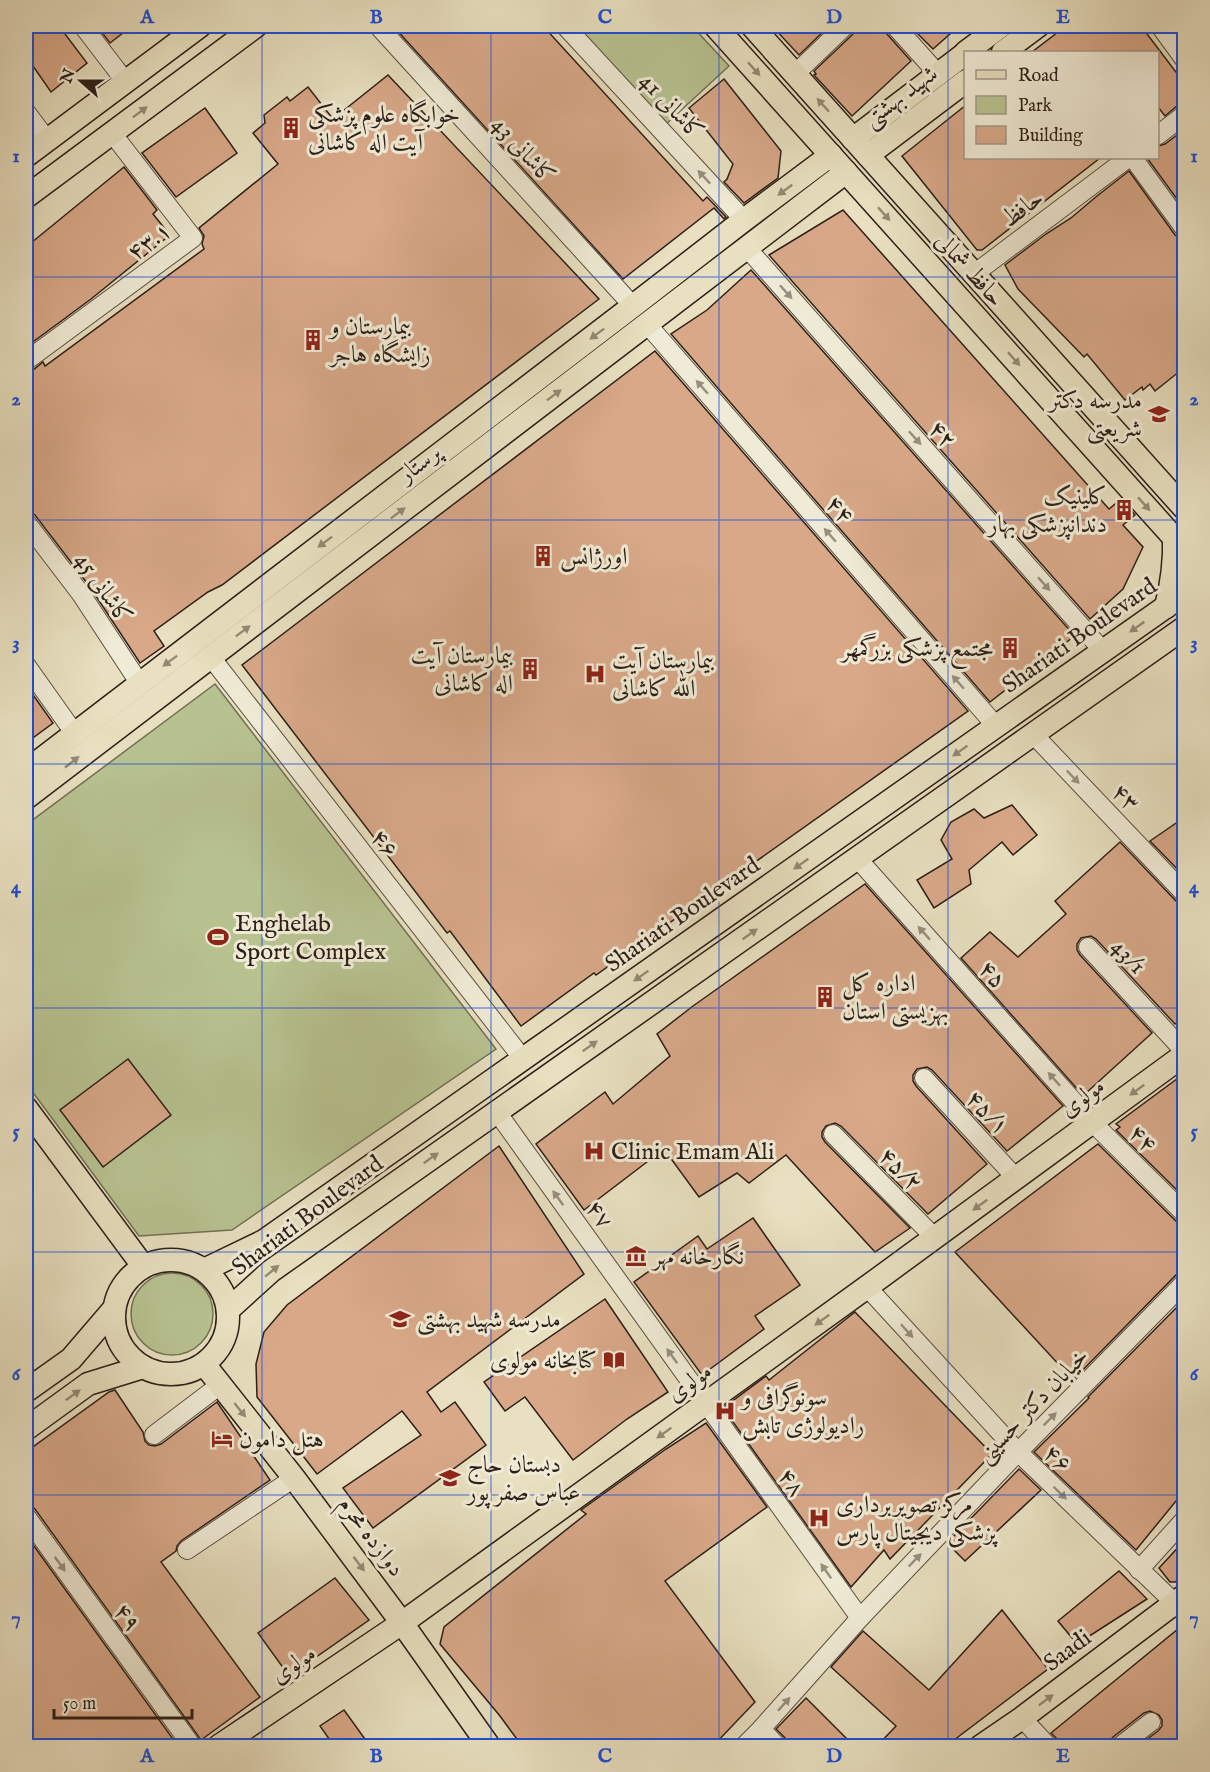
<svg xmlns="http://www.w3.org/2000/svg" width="1210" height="1772" font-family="'IM FELL English',Amiri,serif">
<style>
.green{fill:#b8c291;stroke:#727054;stroke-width:1.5}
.building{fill:#d8a889;stroke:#2d1f18;stroke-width:1.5}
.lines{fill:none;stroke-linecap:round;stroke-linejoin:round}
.minor-casing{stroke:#5c4f42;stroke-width:20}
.major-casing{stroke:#2d1f18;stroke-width:25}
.minor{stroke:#f0ebd6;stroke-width:18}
.major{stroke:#e8e0c0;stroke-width:22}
.oneway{fill:#948974}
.oneway2{fill:#988f80}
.grid{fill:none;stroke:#1d4ed8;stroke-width:1.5;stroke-opacity:0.55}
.labels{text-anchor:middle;stroke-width:6;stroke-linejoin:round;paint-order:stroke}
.street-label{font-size:24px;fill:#2d1f18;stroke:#f0ebd6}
.poi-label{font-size:24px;fill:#2d1f18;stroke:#f0ebd6;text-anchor:start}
.neatline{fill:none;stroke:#1d4ed8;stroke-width:2}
.grid-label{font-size:20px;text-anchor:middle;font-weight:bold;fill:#1d4ed8}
</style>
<rect width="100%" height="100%" fill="#e8e0c0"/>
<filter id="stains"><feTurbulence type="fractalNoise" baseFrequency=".00333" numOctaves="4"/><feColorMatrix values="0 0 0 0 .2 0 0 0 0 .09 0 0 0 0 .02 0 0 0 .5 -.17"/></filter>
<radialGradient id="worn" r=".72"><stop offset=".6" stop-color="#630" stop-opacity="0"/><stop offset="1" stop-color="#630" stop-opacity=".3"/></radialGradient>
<g class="green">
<path d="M572,26h120l37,40 -65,60z"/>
<path d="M215,684l281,365 -264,181 -93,6 -113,-153v-258z"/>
<circle cx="172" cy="1314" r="41"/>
</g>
<g class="building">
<path d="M26,26h33l28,37 -36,29 -25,-36z"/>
<path d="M97,26h35l-22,17z"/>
<path d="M393,26h150l160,175 4,-4 19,20 -2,2 -10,-11 -91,71z"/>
<path d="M772,26h57l-30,29z"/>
<path d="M856,26h28l3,8 24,27 -59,55 -38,-41 2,-1 -2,-3 39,-37z"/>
<path d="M910,26h49l-26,23z"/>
<path d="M1066,26h75l44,58v20l-8,2 -12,10 -7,-9v-55h-126z"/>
<path d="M388,75l211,224 -377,286 -14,7 -54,39 10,15 -24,17 -50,-76 -55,-72 -4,-3 -5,-1v-139l7,-2 10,-8 2,4 159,-117 -2,-5 2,-8 -5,-8 79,-64 -25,-31 12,-10 -1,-8 23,-18 3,4 18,-14 25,32z"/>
<path d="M724,79l57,72 -3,27 -34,25 -20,-21 3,-3 6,-15 -44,-56z"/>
<path d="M966,105v53h134l-118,92h-5l-75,-94z"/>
<path d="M205,108l32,45 -61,44 -34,-44z"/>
<path d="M1185,129v81l-38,-52h11v-12l7,-2z"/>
<path d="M124,167l33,43 -4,4 17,21 -79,64 -65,48v-100z"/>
<path d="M1129,171l46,64 4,3 6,1v128l-30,24 -5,-7 -7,6 -1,-3 -17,13 -38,-46 -3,3 -66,-68 -13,-24 41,-31 25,-16 26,-22z"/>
<path d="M843,210l266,299 12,-10 14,16 -12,10 20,22 -20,42 -33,30 -321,-364z"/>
<path d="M751,270l322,364 -1,1 1,2 -83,65 -319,-368 36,-24z"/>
<path d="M655,351l313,360 -372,264 -2,-2 -73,53 -71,-95 -3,2 -205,-268z"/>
<path d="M26,685l27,38 -27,20z"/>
<path d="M1012,805l25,30 -24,20 -11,-13 -33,28 2,14 -37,24 -17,-28 35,-21 -11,-19 10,-18 23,-13 10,9z"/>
<path d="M1185,817v60l-35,-36z"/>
<path d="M1120,842l56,59 9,3v113l-10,7 -79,-85 -5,-3 -10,2 -4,6v6l3,5 72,78 -66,60 -3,-3 -3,2 -119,-134 29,-26 28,25 48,-43 -11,-13z"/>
<path d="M865,884l198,222 -56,45 -75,-81 -5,-3 -10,2 -4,6v6l3,5 71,78 -59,50 -87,-88 -6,-3 -9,3 -4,6v5l3,5 85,86 -35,24 -89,-97 -37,28 -12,-10 -38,24 -35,-48 -80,61 -48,-66 69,-52 8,12 57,-48 -13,-22 36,-28z"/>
<path d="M128,1059l43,56 -68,52 -43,-57z"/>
<path d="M1185,1073v125l-69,-68 4,-3 -4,-3z"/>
<path d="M1098,1144l78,77 9,3v48l-9,3 -103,105 -118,-128z"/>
<path d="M499,1146l85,128 -157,118 14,20 14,-10 31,43 -113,83 -30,-40 78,-53 -19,-24 -85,63 -60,-77 -1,-33 8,-32 23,-27z"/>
<path d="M753,1218l47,67 -45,31 9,13 -62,46 -68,-93 64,-46 9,13z"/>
<path d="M605,1299l63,93 -41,27 -54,41 -48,-63 -20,14 -21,-29z"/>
<path d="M1185,1299v191l-49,60 -102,-98 55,-54 -1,-1z"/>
<path d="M855,1312l137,142 -102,105 -6,-9 -33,37 -128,-179 43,-32 3,4z"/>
<path d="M115,1390l28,42 2,9 4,4 6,1 6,-2 56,-42 53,78 -89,61 -4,5 -1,5 -15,11 99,135 -59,43 -166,-231 -4,-3 -5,-1v-53l83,-60z"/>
<path d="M706,1423l61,84 -102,74 90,121 -42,44h-191l-22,-30 -60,-72 4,-17 142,-113 -5,-4 85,-61z"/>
<path d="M1019,1469l22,21 -76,71 -18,-18z"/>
<path d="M26,1535l152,211h-152z"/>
<path d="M1185,1540v35l-10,7h-5l-11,-14z"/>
<path d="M1119,1571l28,28 -70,45 -19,-23z"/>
<path d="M335,1578l34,42 -80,56 -31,-43z"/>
<path d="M1002,1610l46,59 -102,77h-69l19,-20 -65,-59 32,-36 66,59z"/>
<path d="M1178,1629l7,7v110h-47l20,-15 4,-5v-6l-3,-5 -9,-4 -6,2 -31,24 -3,4 -1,5h-50l-2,-7 -6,-6z"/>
<path d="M806,1698l48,48h-66l-2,-7 -10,-10z"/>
<path d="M344,1710l26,36h-36l-14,-20z"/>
</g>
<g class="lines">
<defs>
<g id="minor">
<path d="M83,26l42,55"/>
<path d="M378,26l255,280"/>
<path d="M565,26l179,194"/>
<path d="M895,26l43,48"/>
<path d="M1160,26l24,33"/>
<path d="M795,74l50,-48"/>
<path d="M26,112l21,28"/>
<path d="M1158,135l26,-20"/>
<path d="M1133,158l51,70"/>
<path d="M747,248l356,403"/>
<path d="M974,274l154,-116"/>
<path d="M647,324l349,402"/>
<path d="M26,361l167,-123 -81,-105"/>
<path d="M26,522l55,72 59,90"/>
<path d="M210,656l313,403"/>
<path d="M26,665l49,69"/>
<path d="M1033,734l151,159"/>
<path d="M857,858l236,265 91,90"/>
<path d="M1088,947l96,104"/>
<path d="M924,1078l92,100"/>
<path d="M497,1112l363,506"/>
<path d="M833,1134l102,104"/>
<path d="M867,1287l151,165 166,160"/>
<path d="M154,1435l66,-50"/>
<path d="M26,1516l166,230"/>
<path d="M187,1550l107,-72"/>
<path d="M1139,1570l45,-50"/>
<path d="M1022,1718l26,28"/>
<path d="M761,1729l16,17"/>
<path d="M744,1746l17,-17 99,-111 158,-166 166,-169"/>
<path d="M1120,1746l31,-24"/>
</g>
<g id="major">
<path d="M715,26l469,523"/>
<path d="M752,26l432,482"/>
<path d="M966,52l35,-26"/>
<path d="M1003,52l35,-26"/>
<path d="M853,139l113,-86"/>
<path d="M868,155l98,-74"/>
<path d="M26,156l174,-130"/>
<path d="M26,197l230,-171"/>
<path d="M1166,607c6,-24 9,-45 8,-70"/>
<path d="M26,771l607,-465 111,-86 87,-65"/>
<path d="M26,798l820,-626"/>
<path d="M26,1108l117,158"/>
<circle cx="171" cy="1317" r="57"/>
<path d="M204,1270l60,-29 920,-647"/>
<path d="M228,1310l43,-39 913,-643"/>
<path d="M204,1364l90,114 108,145 87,123"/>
<path d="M26,1391l45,-32 42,-49"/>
<path d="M26,1429l62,-45 55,-17"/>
<path d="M219,1746l183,-123 465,-336 317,-232"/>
<path d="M981,1746l41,-28 162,-122"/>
</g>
</defs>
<use href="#minor" class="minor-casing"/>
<use href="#major" class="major-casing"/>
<use href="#minor" class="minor"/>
<use href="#major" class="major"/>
</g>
<defs><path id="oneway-solid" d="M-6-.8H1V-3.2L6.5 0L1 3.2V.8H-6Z" transform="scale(1.5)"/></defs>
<g class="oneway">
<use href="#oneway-solid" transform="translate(754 69) rotate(48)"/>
<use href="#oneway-solid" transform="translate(823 105) rotate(-132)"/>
<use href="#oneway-solid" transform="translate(140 112) rotate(-37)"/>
<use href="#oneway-solid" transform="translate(785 190) rotate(144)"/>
<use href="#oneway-solid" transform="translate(884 214) rotate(48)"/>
<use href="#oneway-solid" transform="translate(597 334) rotate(143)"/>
<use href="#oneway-solid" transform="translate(1014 359) rotate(48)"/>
<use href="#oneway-solid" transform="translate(554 395) rotate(-37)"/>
<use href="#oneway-solid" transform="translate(1144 504) rotate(48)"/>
<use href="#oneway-solid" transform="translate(398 513) rotate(-37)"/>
<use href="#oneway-solid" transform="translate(325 542) rotate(143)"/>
<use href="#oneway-solid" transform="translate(1137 627) rotate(145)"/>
<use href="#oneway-solid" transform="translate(243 631) rotate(-37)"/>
<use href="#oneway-solid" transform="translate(170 661) rotate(143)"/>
<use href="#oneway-solid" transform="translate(960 751) rotate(145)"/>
<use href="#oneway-solid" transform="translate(72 762) rotate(-38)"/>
<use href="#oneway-solid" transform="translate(801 864) rotate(145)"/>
<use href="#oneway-solid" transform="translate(750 934) rotate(-35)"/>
<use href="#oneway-solid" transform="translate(641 976) rotate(145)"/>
<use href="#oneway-solid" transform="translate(590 1046) rotate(-35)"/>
<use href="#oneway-solid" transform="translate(1137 1090) rotate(144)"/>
<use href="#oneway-solid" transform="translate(431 1158) rotate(-35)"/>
<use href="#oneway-solid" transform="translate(980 1205) rotate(144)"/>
<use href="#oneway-solid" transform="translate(272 1271) rotate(-39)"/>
<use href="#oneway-solid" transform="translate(822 1320) rotate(144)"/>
<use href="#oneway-solid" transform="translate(73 1395) rotate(-36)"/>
<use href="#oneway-solid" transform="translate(240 1410) rotate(51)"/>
<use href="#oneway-solid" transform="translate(664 1433) rotate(145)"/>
<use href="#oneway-solid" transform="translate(359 1564) rotate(53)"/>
<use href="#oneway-solid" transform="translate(1046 1700) rotate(-37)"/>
</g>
<g class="oneway2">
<use href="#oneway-solid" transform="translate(704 177) rotate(-133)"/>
<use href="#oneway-solid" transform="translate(786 292) rotate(48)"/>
<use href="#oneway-solid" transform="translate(702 387) rotate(-131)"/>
<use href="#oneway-solid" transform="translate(915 438) rotate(48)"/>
<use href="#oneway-solid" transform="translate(830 535) rotate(-131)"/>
<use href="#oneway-solid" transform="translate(1044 584) rotate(48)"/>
<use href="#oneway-solid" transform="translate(958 682) rotate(-131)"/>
<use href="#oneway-solid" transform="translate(1073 777) rotate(46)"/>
<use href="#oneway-solid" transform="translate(924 933) rotate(-132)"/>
<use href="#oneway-solid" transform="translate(1054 1079) rotate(-132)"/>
<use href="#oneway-solid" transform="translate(558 1198) rotate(-126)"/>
<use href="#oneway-solid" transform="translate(907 1331) rotate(48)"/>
<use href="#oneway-solid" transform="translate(672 1356) rotate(-126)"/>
<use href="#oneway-solid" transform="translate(1050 1419) rotate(-45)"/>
<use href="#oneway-solid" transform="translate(1060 1493) rotate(44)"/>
<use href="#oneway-solid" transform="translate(915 1560) rotate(-46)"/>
<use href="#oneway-solid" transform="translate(60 1564) rotate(54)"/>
<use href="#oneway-solid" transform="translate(826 1571) rotate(-125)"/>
<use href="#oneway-solid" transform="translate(784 1704) rotate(-48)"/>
</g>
<path class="grid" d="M262,26v1720M491,26v1720M719,26v1720M948,26v1720M26,277h1158M26,520h1158M26,764h1158M26,1008h1158M26,1252h1158M26,1495h1158"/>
<defs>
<symbol id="building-bare" viewBox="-9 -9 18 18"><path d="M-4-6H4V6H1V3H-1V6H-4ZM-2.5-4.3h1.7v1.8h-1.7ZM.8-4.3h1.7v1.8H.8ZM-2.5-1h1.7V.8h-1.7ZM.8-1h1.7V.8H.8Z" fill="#8f2418" stroke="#f0ebd6" stroke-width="2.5" paint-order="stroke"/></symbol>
<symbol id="school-bare" viewBox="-9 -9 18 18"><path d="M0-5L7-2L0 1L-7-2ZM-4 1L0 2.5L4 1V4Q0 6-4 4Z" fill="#8f2418" stroke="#f0ebd6" stroke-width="2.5" paint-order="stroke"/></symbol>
<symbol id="hospital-bare" viewBox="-9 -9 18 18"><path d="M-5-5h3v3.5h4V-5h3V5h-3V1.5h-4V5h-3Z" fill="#8f2418" stroke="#f0ebd6" stroke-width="2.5" paint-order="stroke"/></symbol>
<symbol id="stadium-bare" viewBox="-9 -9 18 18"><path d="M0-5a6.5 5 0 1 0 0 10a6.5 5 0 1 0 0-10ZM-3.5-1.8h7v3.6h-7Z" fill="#8f2418" stroke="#f0ebd6" stroke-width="2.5" paint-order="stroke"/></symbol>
<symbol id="museum-bare" viewBox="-9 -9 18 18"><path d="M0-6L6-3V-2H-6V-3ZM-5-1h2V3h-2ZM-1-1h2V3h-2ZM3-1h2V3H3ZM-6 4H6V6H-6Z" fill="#8f2418" stroke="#f0ebd6" stroke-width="2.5" paint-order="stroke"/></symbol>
<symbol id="library-bare" viewBox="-9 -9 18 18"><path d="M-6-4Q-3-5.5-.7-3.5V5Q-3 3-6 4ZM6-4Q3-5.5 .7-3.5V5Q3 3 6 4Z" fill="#8f2418" stroke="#f0ebd6" stroke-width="2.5" paint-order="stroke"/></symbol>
<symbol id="hotel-bare" viewBox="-9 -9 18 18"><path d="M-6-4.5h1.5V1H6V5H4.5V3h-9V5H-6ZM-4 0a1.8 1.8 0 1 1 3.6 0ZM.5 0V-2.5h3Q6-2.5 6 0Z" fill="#8f2418" stroke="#f0ebd6" stroke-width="2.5" paint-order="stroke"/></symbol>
</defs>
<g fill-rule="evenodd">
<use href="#building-bare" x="276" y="113" width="30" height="30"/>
<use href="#building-bare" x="298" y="325" width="30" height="30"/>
<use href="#school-bare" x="1144" y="399" width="30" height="30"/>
<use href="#building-bare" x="1109" y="495" width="30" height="30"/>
<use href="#building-bare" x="528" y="541" width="30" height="30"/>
<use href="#building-bare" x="995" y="633" width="30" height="30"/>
<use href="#building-bare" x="515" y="654" width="30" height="30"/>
<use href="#hospital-bare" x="580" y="659" width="30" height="30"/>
<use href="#stadium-bare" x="203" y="922" width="30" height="30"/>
<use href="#building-bare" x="810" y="982" width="30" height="30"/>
<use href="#hospital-bare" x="579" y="1136" width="30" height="30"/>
<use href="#museum-bare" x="621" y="1241" width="30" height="30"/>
<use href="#school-bare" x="385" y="1304" width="30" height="30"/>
<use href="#library-bare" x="599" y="1345" width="30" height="30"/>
<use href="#hospital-bare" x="710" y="1396" width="30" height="30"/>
<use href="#hotel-bare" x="207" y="1424" width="30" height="30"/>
<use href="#school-bare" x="435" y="1463" width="30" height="30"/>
<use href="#hospital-bare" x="804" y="1503" width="30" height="30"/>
</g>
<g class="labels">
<g class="street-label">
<text transform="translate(900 96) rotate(-37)" y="8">شهید بهشتی</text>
<text transform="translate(672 106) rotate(47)" y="8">کاشانی 41</text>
<text transform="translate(524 150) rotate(48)" y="8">کاشانی 43</text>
<text transform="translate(1022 208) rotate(-37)" y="8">حافظ</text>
<text transform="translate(149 241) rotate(-36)" y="8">۴۳.۱</text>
<text transform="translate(970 269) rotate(48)" y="8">حافظ شمالی</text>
<text transform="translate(943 434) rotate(48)" y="8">۴۲</text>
<text transform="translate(419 463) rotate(-37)" y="8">پرستار</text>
<text transform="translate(840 509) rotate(49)" y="8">۴۴</text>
<text transform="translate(104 588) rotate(55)" y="8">کاشانی 45</text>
<text transform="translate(1079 635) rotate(-35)" y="8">Shariati Boulevard</text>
<text transform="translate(1126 797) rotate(46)" y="8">۴۳</text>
<text transform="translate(385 843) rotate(52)" y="8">۴۶</text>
<text transform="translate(682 914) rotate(-35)" y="8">Shariati Boulevard</text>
<text transform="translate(1129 956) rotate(47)" y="8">43/1</text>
<text transform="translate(993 974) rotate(48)" y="8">۴۵</text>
<text transform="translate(1082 1097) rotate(-36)" y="8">مولوی</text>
<text transform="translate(988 1112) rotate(47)" y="8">۴۵/۱</text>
<text transform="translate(1143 1138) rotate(45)" y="8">۴۴</text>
<text transform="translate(901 1169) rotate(46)" y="8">۴۵/۲</text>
<text transform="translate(600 1214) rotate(54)" y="8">۴۷</text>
<text transform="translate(307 1215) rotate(-37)" y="8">Shariati Boulevard</text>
<text transform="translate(689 1382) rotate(-35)" y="8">مولوی</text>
<text transform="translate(1032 1405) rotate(-46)" y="8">خیابان دکتر حسینی</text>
<text transform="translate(1058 1458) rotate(44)" y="8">۴۶</text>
<text transform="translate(792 1482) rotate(55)" y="8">۴۸</text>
<text transform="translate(372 1536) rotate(53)" y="8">دوازده محرم</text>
<text transform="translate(128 1617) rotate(54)" y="8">۴۹</text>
<text transform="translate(1067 1650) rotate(-37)" y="8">Saadi</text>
<text transform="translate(293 1664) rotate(-34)" y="8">مولوی</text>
</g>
<g class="poi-label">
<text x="308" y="122">خوابگاه علوم پزشکی<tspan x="308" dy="28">آیت اله کاشانی</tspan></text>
<text x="330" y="334">بیمارستان و<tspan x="330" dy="28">زایشگاه هاجر</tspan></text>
<text x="1142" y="408" text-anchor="end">مدرسه دکتر<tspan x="1142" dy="28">شریعتی</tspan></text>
<text x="1107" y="504" text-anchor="end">کلینیک<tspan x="1107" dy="28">دندانپزشکی بهار</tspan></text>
<text x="560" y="564">اورژانس</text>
<text x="993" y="656" text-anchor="end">مجتمع پزشکی بزرگمهر</text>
<text x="513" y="663" text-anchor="end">بیمارستان آیت<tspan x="513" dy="28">اله کاشانی</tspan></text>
<text x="612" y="668">بیمارستان آیت<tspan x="612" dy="28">الله کاشانی</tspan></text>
<text x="235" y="931">Enghelab<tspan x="235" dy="28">Sport Complex</tspan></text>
<text x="842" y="991">اداره کل<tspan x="842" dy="28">بهزیستی استان</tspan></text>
<text x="611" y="1159">Clinic Emam Ali</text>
<text x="653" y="1264">نگارخانه مهر</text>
<text x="417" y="1327">مدرسه شهید بهشتی</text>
<text x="597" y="1368" text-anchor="end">کتابخانه مولوی</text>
<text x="742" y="1405">سونوگرافی و<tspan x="742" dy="28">رادیولوژی تابش</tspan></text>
<text x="239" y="1447">هتل دامون</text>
<text x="467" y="1472">دبستان حاج<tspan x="467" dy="28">عباس صفر پور</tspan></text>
<text x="836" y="1512">مرکز تصویربرداری<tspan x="836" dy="28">پزشکی دیجیتال پارس</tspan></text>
</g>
</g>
<rect width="1210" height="1772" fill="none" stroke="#e8e0c0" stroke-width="66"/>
<rect x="964" y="51" width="195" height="108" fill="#f0ebd6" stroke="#a2998a" stroke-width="1.5"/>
<rect x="976" y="70" width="30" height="9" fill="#e8e0c0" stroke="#a2998a" stroke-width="1.5"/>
<text x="1018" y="81" font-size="18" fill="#2d1f18">Road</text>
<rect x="976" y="96" width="30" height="18" fill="#b8c291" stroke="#a2998a" stroke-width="1.5"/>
<text x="1018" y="111" font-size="18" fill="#2d1f18">Park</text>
<rect x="976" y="126" width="30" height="18" fill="#d8a889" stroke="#a2998a" stroke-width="1.5"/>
<text x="1018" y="141" font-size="18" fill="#2d1f18">Building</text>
<g transform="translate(81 81) rotate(291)" stroke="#f0ebd6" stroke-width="4.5" paint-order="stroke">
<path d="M0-4.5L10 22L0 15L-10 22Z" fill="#2d1f18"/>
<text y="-9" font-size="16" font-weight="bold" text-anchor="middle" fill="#2d1f18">N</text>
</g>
<path d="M54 1709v9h138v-9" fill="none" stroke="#2d1f18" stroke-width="3"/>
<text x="63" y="1709" font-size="18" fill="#2d1f18" stroke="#f0ebd6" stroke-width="4.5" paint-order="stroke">50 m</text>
<rect x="33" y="33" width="1144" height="1706" class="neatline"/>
<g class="grid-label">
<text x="147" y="23">A</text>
<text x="376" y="23">B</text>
<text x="605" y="23">C</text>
<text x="834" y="23">D</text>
<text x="1063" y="23">E</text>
<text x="16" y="162">1</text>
<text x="1194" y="162">1</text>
<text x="16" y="405">2</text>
<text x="1194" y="405">2</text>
<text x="16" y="649">3</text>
<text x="1194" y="649">3</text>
<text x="16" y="893">4</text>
<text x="1194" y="893">4</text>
<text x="16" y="1137">5</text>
<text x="1194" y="1137">5</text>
<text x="16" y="1380">6</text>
<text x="1194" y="1380">6</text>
<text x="16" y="1624">7</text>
<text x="1194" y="1624">7</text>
<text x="147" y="1762">A</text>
<text x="376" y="1762">B</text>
<text x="605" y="1762">C</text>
<text x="834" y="1762">D</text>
<text x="1063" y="1762">E</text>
</g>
<rect width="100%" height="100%" filter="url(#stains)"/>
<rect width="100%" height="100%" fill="url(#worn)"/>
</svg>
